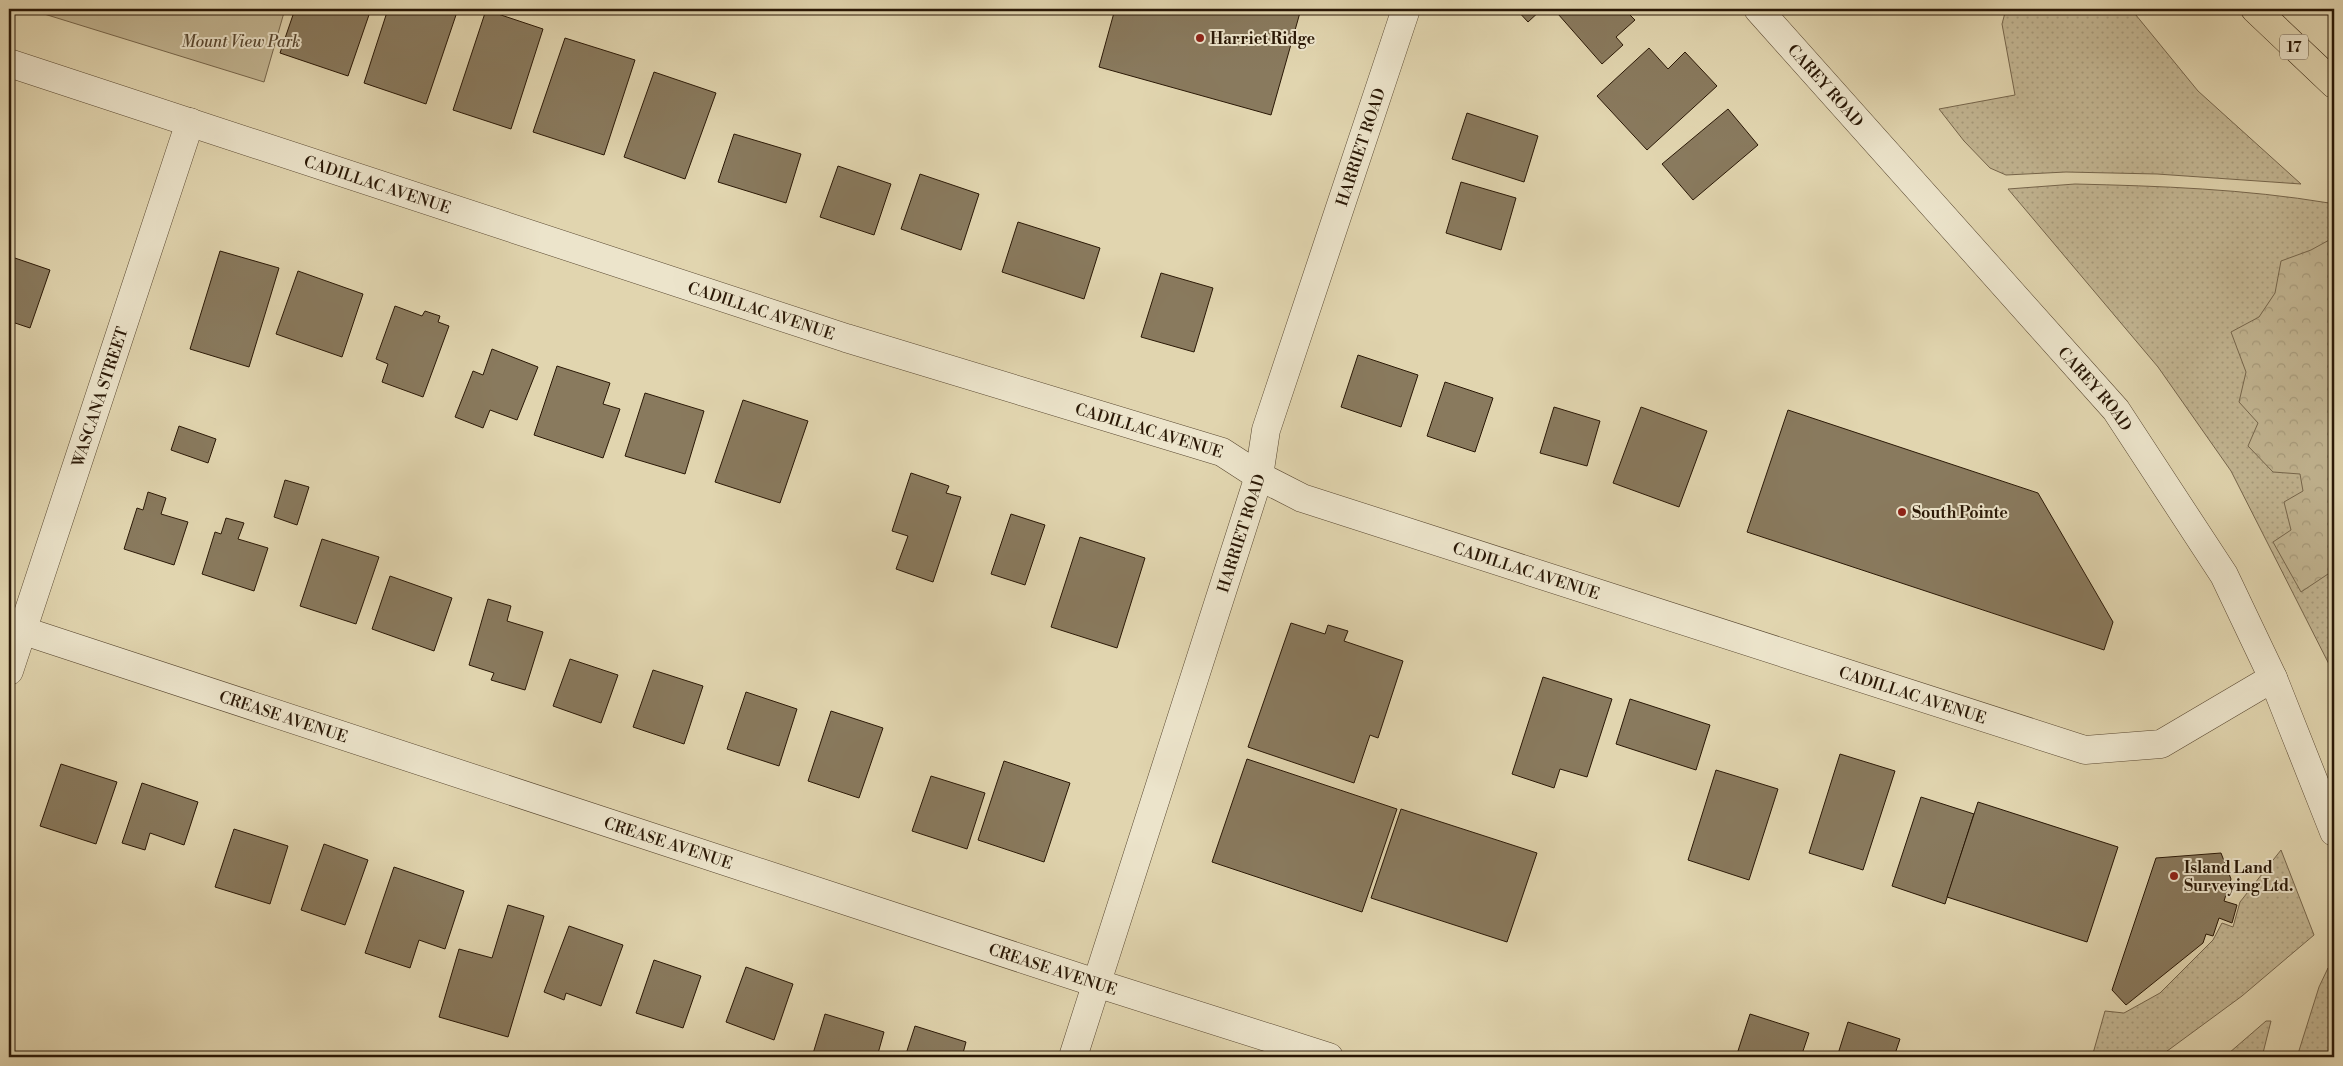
<svg xmlns="http://www.w3.org/2000/svg" width="2343" height="1066" font-family="'Libre Bodoni',serif">
<style>
.grass{fill:url(#grass-dots);stroke:#76664c}
.forest{fill:url(#forest-crowns);stroke:#76664c}
.green{fill:#c2b592;stroke:#76664c}
.building{fill:#897a5e;stroke:#2a1806}
.lines{fill:none;stroke-linecap:round;stroke-linejoin:round}
.minor-casing{stroke:#584730;stroke-width:29}
.highway-casing{stroke:#2a1806;stroke-width:29}
.minor{stroke:#ece4cb;stroke-width:28}
.highway{stroke:#e1d5af;stroke-width:28}
.poi-dot{fill:#8f2418;stroke:#ece4cb;stroke-width:2}
.labels{text-anchor:middle;stroke-width:4;stroke-linejoin:round;paint-order:stroke}
.shield{fill:#ece4cb;stroke:#645541;stroke-width:1}
.shield-label{font-size:15px;font-weight:bold;fill:#2a1806}
.poi-label{font-size:16px;font-weight:bold;fill:#2a1806;stroke:#ece4cb;text-anchor:start}
.park-label{font-size:16px;font-style:italic;fill:#584730;stroke:#ece4cb}
.street-label{font-size:16px;fill:#2a1806;stroke:#ece4cb}
</style>
<defs>
<pattern id="grass-dots" width="8" height="8" patternUnits="userSpaceOnUse" patternTransform="scale(1.25)"><rect width="8" height="8" fill="#c2b592"/><path d="M2 2h.1M6 6h.1" fill="none" stroke="#a79b7c" stroke-width="1.8" stroke-linecap="round"/></pattern>
<pattern id="forest-crowns" width="20" height="18" patternUnits="userSpaceOnUse" patternTransform="scale(1.25)"><rect width="20" height="18" fill="#c2b592"/><path d="M2 6a3 3 0 1 1 6 0M12 15a3 3 0 1 1 6 0" fill="none" stroke="#a79b7c"/></pattern>
</defs>
<rect width="100%" height="100%" fill="#e1d5af"/>
<filter id="stains"><feTurbulence type="fractalNoise" baseFrequency=".004" numOctaves="4"/><feColorMatrix values="0 0 0 0 .2 0 0 0 0 .09 0 0 0 0 .02 0 0 0 .5 -.17"/></filter>
<radialGradient id="worn" r=".72"><stop offset=".6" stop-color="#630" stop-opacity="0"/><stop offset="1" stop-color="#630" stop-opacity=".3"/></radialGradient>
<g class="grass">
<path d="M2006,9h125l67,82 103,93 -144,-10 -91,-2 -60,3 -16,-7 -26,-27 -25,-32 76,-14 -13,-71z"/>
<path d="M2075,184c85,2 170,5 254,19l5,4v467l-103,-203 -73,-104 -150,-178z"/>
<path d="M2281,850l33,85 -72,61 -83,61h-67l13,-46 19,2 36,-20 53,-53 9,-17 11,4 7,-25z"/>
<path d="M2328,968l6,16v73h-37l22,-70z"/>
<path d="M2266,1021h5l-9,36h-26l-7,-4z"/>
</g>
<path class="forest" d="M2331,239h3v331l-33,22 -28,-50 18,-12 -7,-28 19,-11 -3,-17 -27,-2 -25,-26 10,-23 -19,-21 7,-30 -15,-40 28,-15 16,-24 6,-32 30,-11z"/>
<path class="green" d="M28,9h257l-21,73z"/>
<g class="building">
<path d="M295,9h76l-23,67 -68,-23z"/>
<path d="M388,9h70l-32,95 -62,-21z"/>
<path d="M1115,9h186l-30,106 -172,-48z"/>
<path d="M1516,9h26l-14,13z"/>
<path d="M1563,9h61l11,11 -19,17 7,8 -21,19 -44,-50z"/>
<path d="M486,10l57,19 -32,100 -58,-19z"/>
<path d="M565,38l70,22 -31,95 -71,-23z"/>
<path d="M1649,48l19,21 17,-17 32,34 -70,64 -50,-54z"/>
<path d="M654,72l62,21 -31,86 -61,-22z"/>
<path d="M1728,109l30,36 -65,55 -31,-36z"/>
<path d="M1467,113l71,23 -14,46 -72,-23z"/>
<path d="M734,134l67,20 -15,49 -68,-21z"/>
<path d="M838,166l53,18 -17,51 -54,-18z"/>
<path d="M920,174l59,20 -18,56 -60,-21z"/>
<path d="M1461,182l55,16 -15,52 -55,-17z"/>
<path d="M1018,222l82,26 -16,51 -82,-27z"/>
<path d="M220,251l59,17 -30,99 -59,-18z"/>
<path d="M9,256l41,14 -20,58 -21,-7z"/>
<path d="M298,271l65,23 -21,63 -66,-23z"/>
<path d="M1161,273l52,15 -19,64 -53,-15z"/>
<path d="M395,306l27,10 3,-5 15,5 -2,6 11,4 -26,71 -41,-15 6,-18 -12,-5z"/>
<path d="M492,349l46,18 -21,53 -27,-10 -7,18 -28,-11 18,-46 10,4z"/>
<path d="M1358,355l60,20 -17,52 -60,-20z"/>
<path d="M557,366l53,17 -7,21 17,5 -17,49 -69,-23z"/>
<path d="M1445,382l48,16 -18,54 -48,-16z"/>
<path d="M645,393l59,18 -19,63 -60,-18z"/>
<path d="M743,400l65,21 -28,82 -65,-21z"/>
<path d="M1554,407l46,14 -13,45 -47,-13z"/>
<path d="M1641,407l66,24 -28,76 -66,-24z"/>
<path d="M1788,410l250,83 75,129 -9,28 -357,-118z"/>
<path d="M179,426l37,13 -8,24 -37,-13z"/>
<path d="M911,473l38,13 -3,7 15,4 -28,85 -37,-13 12,-33 -16,-5z"/>
<path d="M285,480l24,7 -12,38 -23,-8z"/>
<path d="M148,492l18,6 -5,16 27,8 -14,43 -50,-16 13,-41 6,2z"/>
<path d="M1011,514l34,11 -20,60 -34,-11z"/>
<path d="M226,518l18,5 -6,16 30,9 -14,43 -52,-17 13,-42 6,2z"/>
<path d="M1080,537l65,21 -28,90 -66,-21z"/>
<path d="M322,539l57,18 -23,67 -56,-18z"/>
<path d="M390,576l62,22 -18,53 -62,-22z"/>
<path d="M488,599l23,7 -4,15 36,11 -18,58 -34,-10 3,-7 -25,-8z"/>
<path d="M1291,623l34,11 3,-9 20,6 -4,10 59,20 -25,77 -8,-3 -16,48 -106,-36z"/>
<path d="M570,659l48,16 -17,48 -48,-17z"/>
<path d="M653,670l50,16 -19,58 -51,-17z"/>
<path d="M1543,677l69,22 -25,78 -27,-8 -6,19 -42,-14z"/>
<path d="M746,692l51,17 -18,57 -52,-17z"/>
<path d="M1630,699l80,26 -14,45 -80,-26z"/>
<path d="M831,711l52,17 -24,70 -51,-17z"/>
<path d="M1840,754l55,17 -32,99 -54,-17z"/>
<path d="M1247,759l150,50 -35,103 -150,-50z"/>
<path d="M1004,761l66,22 -26,79 -66,-22z"/>
<path d="M61,764l56,18 -21,62 -56,-18z"/>
<path d="M1716,770l62,19 -29,91 -61,-20z"/>
<path d="M931,776l54,17 -18,56 -55,-18z"/>
<path d="M142,783l56,19 -14,43 -34,-12 -5,17 -23,-7z"/>
<path d="M1921,797l53,17 -29,90 -53,-18z"/>
<path d="M1978,802l140,45 -31,95 -140,-45z"/>
<path d="M1401,809l136,44 -30,89 -136,-44z"/>
<path d="M234,829l54,17 -18,58 -55,-17z"/>
<path d="M324,844l44,16 -23,65 -44,-15z"/>
<path d="M2221,853l10,26 -7,22 13,4 -5,18 -13,-5 -6,18 -7,-2 -3,9 -77,62 -14,-15 44,-132z"/>
<path d="M394,867l70,24 -19,58 -26,-9 -9,28 -45,-15z"/>
<path d="M508,905l36,11 -36,121 -69,-20 20,-68 33,9z"/>
<path d="M569,926l54,19 -22,61 -35,-13 -2,7 -20,-8z"/>
<path d="M654,960l47,16 -18,52 -47,-15z"/>
<path d="M746,967l47,17 -19,56 -48,-18z"/>
<path d="M825,1014l59,18 -7,25h-65z"/>
<path d="M1750,1014l59,19 -8,24h-65z"/>
<path d="M1848,1022l52,17 -6,18h-57z"/>
<path d="M915,1026l51,16 -4,15h-57z"/>
</g>
<g class="lines">
<defs>
<g id="minor">
<path id="s1" d="M1758,9l358,401 108,165 49,103 61,154"/>
<path id="s2" d="M9,63l837,275 376,114 37,24 43,22 783,252 76,-6 112,-66"/>
<path id="s3" d="M9,626l1087,357 233,74"/>
<path id="s4" d="M9,671l181,-549"/>
<path id="s5" d="M1073,1057l186,-581 7,-46 140,-421"/>
</g>
<path id="highway" d="M2255,9l79,75"/>
</defs>
<use href="#minor" class="minor-casing"/>
<use href="#highway" class="highway-casing"/>
<use href="#minor" class="minor"/>
<use href="#highway" class="highway"/>
</g>
<g class="poi-dot">
<circle cx="1200" cy="38" r="5"/>
<circle cx="1902" cy="512" r="5"/>
<circle cx="2174" cy="876" r="5"/>
</g>
<g class="labels">
<rect class="shield" x="2280" y="34.5" width="28" height="25" rx="4"/>
<g class="shield-label">
<text x="2294" y="52">17</text>
</g>
<g class="poi-label">
<text x="1210" y="44">Harriet Ridge</text>
<text x="1912" y="518">South Pointe</text>
<text x="2184" y="873">Island Land<tspan x="2184" dy="18">Surveying Ltd.</tspan></text>
</g>
<g class="park-label">
<text x="241" y="47">Mount View Park</text>
</g>
<g class="street-label">
<text dy="6" stroke="none"><textPath href="#s1" startOffset="102">CAREY ROAD</textPath></text>
<text dy="6" stroke="none"><textPath href="#s5" startOffset="955">HARRIET ROAD</textPath></text>
<text dy="6" stroke="none"><textPath href="#s2" startOffset="388">CADILLAC AVENUE</textPath></text>
<text dy="6" stroke="none"><textPath href="#s2" startOffset="792">CADILLAC AVENUE</textPath></text>
<text dy="6" stroke="none"><textPath href="#s1" startOffset="508">CAREY ROAD</textPath></text>
<text dy="6" stroke="none"><textPath href="#s4" startOffset="289">WASCANA STREET</textPath></text>
<text dy="6" stroke="none"><textPath href="#s2" startOffset="1198">CADILLAC AVENUE</textPath></text>
<text dy="6" stroke="none"><textPath href="#s5" startOffset="550">HARRIET ROAD</textPath></text>
<text dy="6" stroke="none"><textPath href="#s2" startOffset="1602">CADILLAC AVENUE</textPath></text>
<text dy="6" stroke="none"><textPath href="#s2" startOffset="2008">CADILLAC AVENUE</textPath></text>
<text dy="6" stroke="none"><textPath href="#s3" startOffset="289">CREASE AVENUE</textPath></text>
<text dy="6" stroke="none"><textPath href="#s3" startOffset="694">CREASE AVENUE</textPath></text>
<text dy="6" stroke="none"><textPath href="#s3" startOffset="1099">CREASE AVENUE</textPath></text>
</g>
</g>
<rect width="2343" height="1066" fill="none" stroke="#e1d5af" stroke-width="30"/>
<rect x="10" y="10" width="2323" height="1046" fill="none" stroke="#2a1806" stroke-width="2.5"/>
<rect x="15" y="15" width="2313" height="1036" fill="none" stroke="#2a1806"/>
<rect width="100%" height="100%" filter="url(#stains)"/>
<rect width="100%" height="100%" fill="url(#worn)"/>
</svg>
